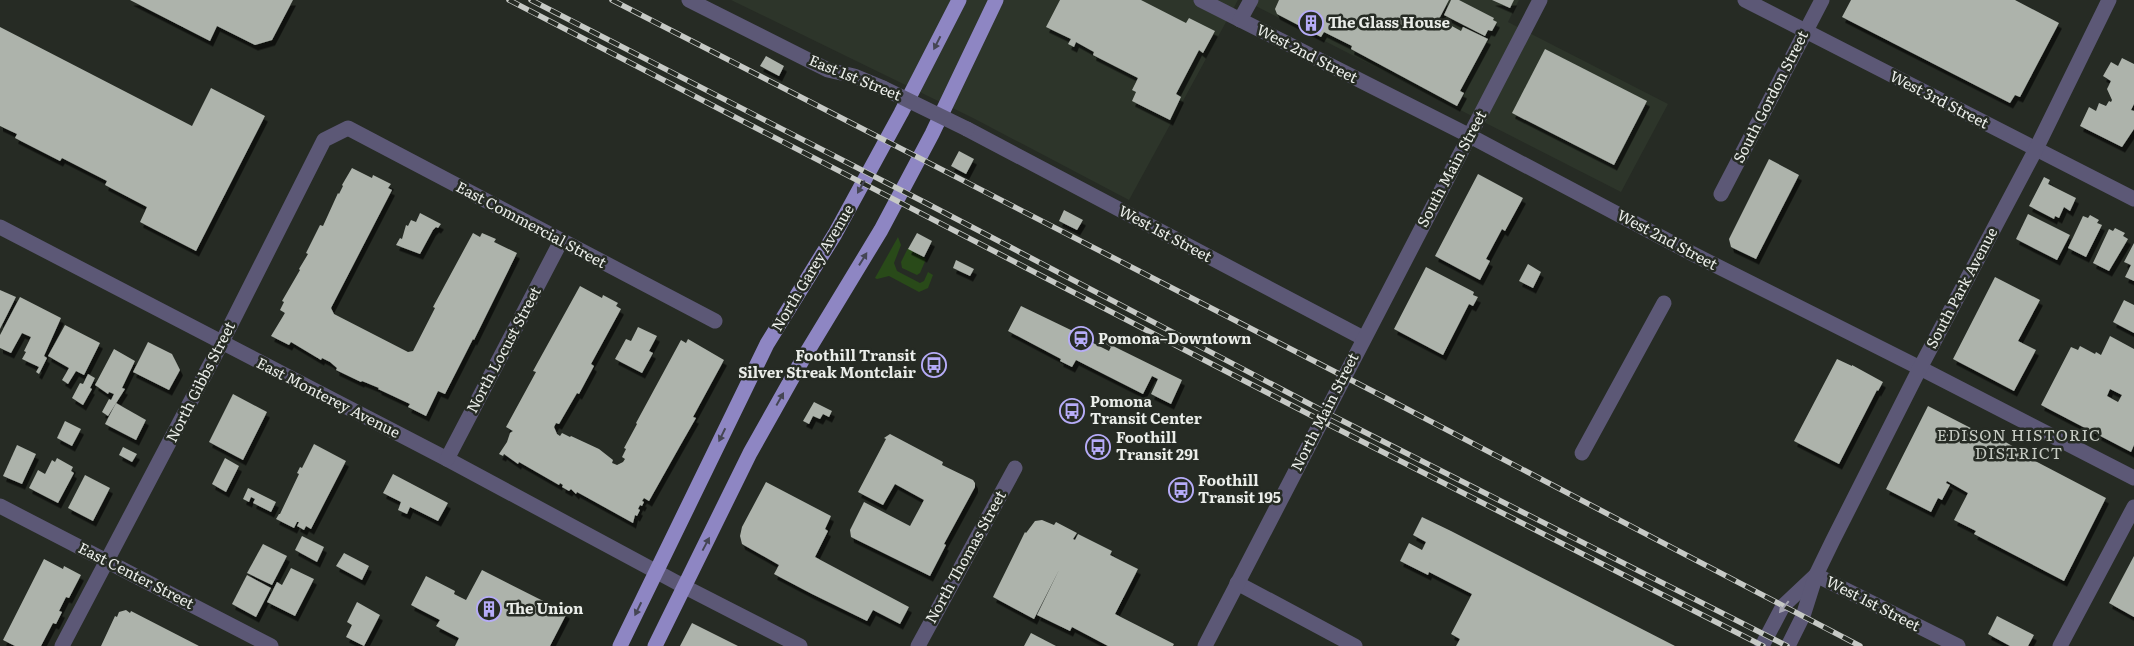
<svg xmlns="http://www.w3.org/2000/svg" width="2134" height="646" font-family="Literata,serif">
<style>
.built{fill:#2d352a}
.green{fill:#294a19}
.building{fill:#adb3ab;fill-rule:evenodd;filter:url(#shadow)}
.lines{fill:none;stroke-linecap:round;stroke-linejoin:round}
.minor{stroke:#5c5876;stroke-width:15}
.major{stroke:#8e86c3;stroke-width:15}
.rail-casing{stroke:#c6c9c5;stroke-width:5.5}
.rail{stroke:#262b24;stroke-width:4;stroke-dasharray:11;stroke-linecap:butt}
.minor-bridge{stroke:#5c5876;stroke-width:15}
.oneway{fill:#454654}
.oneway2{fill:#a3a2b0}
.labels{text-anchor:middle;stroke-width:5;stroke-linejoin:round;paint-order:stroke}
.poi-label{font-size:15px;font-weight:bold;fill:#eaede9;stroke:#262b24;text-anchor:start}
.street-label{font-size:15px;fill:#eaede9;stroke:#262b24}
.neighbourhood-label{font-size:16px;letter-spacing:1px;fill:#c7ccc4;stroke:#262b24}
</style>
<defs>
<filter id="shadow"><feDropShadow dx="3" dy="5.5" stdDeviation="0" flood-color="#0009"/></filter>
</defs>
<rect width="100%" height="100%" fill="#262b24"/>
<g class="built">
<path d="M731,0h507l-109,200 -156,-82z"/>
<path d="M1244,0h275l-11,22 160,82 -47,88z"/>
</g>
<g class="green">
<path d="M898,237l3,8 -7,18 3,8 23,12 4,-2 4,-9 5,3 -5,13 -9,4 -30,-16 -12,3 -2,-1z"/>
<path d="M908,248l18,11 -6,14 -3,2 -15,-7 -1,-6z"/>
</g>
<g class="building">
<path d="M130,0h163l-21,40 -17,5 -38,-19 -7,15z"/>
<path d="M1060,0h81l45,23 3,-5 26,13 -12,22 -4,-3 -23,44 5,3 -11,23 -38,-19 4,-9 -4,-2 6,-12 -45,-23 1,-3 -18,-10 -2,5 -6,-3 3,-5 -25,-12z"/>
<path d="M1279,0h170l-10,19 22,12 2,-4 25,12 -28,52 4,2 -7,13 -106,-57 1,-3 -28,-14 -3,5 -44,-23 -2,-5z"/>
<path d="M1451,0h8l35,18 -1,2 4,2 -5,9 -4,-1 -3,6 -41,-21z"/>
<path d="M1492,0h22l-4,8z"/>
<path d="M1851,0h164l44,23 -39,74 -5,-2 -5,8 -168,-86z"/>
<path d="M0,27l192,99 19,-38 54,28 -69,135 -56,-29 7,-15 -42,-22 2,-4 -45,-23 -2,3 -45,-23 2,-4 -17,-8z"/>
<path d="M1545,49l102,52 -33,64 -102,-52z"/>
<path d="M766,56l18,10 -5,10 -19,-10z"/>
<path d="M2122,58l12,6v40l-3,6 3,1v18l-12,18 -42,-21 9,-19 7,4 3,-8 7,3 3,-5 2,1 1,-2 -5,-11 4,-8 -8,-5 8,-14 7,4z"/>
<path d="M959,151l15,8 -8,15 -15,-8z"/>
<path d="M1769,159l30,16 -43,84 -25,-12 -2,-8z"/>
<path d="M352,168l20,10 1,-3 18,9 -3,4 4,2 -61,118 3,6 74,38 5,-1 22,-43 -2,-1 40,-74 7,4 2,-4 14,6 -2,3 23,11 -43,87 -1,-1 -28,55 -7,-3 -12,25 -18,-9 2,-3 -32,-15 1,-1 -17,-7 -1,1 -25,-12 1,-2 -7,-6 -8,-4 -1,2 -30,-18 -2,3 -18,-9 14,-23 -5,-3 4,-8 -2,-1 18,-31 -1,-1 9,-15 -2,-1 14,-28 3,1 15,-33 1,1 4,-8 -1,-1z"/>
<path d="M1478,174l45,24 -18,33 -3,-2 -16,30 4,2 -10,19 -45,-24z"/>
<path d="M2044,177l6,3 -2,4 28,14 -6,13 -6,-4 -5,11 -4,-2 -1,3 -25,-13z"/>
<path d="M1064,210l19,10 -6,10 -18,-9z"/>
<path d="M420,213l21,11 -3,4 -2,-1 -3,3 -13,24 -24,-9 4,-7 2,1 4,-14 2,1 3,-6 5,2z"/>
<path d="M2028,214l42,21 -13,25 -41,-21z"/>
<path d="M2090,215l9,5 -2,3 5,2 -16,32 -18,-9 15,-32 5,2z"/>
<path d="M2115,228l10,5 -2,3 5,3 -19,32 -16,-8 16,-34 4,2z"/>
<path d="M917,233l15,8 -8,16 -16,-8z"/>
<path d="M2134,243v38l-9,-4 6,-12 -7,-3z"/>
<path d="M956,260l18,9 -4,7 -17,-8z"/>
<path d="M1528,264l13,8 -8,16 -14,-7z"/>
<path d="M1426,267l48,25 -1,3 5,2 -5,9 -4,-2 -26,51 -49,-26z"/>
<path d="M1995,277l45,23 -22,41 18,9 -22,41 -61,-32z"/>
<path d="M580,286l22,12 1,-3 15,8 -2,3 5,3 -30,55 3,2 -15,28 -2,-1 -18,31 -3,-1 -2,4 3,7 3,2 2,-3 8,4 1,-1 28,13 14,11 -1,3 5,2 6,-3 2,-3 -3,-2 4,-8 -2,-1 13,-24 -1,-1 45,-83 5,3 2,-4 36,21 -31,57 3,1 -16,28 -31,55 -5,-3 -2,3 2,1 -2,4 -2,-1 -2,4 2,1 -3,6 -2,-1 -2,8 -56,-31 -1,2 -5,-5 -2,2 -7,-4 1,-2 -3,-2 -1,2 -40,-23 -1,2 -14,-10 -1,2 -4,-2 8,-12 3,-9 3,-2 -7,-4 30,-55 -3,-1z"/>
<path d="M0,290l16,7 -16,32z"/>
<path d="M20,297l41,21 -17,38 3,2 -8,16 -3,-2 3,-5 -17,-8 4,-7 -2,-1 7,-14 -9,-4 -11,20 -11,-5v-13z"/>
<path d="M2124,300l10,5v28l-21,-11z"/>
<path d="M1021,306l54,26 1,-3 15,8 -2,4 20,10 2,-4 -5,-3 2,-4 5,2 -2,3 71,35 -11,24 -20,-10 7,-15 -6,-3 -9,18 -67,-34 -4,7 -12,-6 1,-2 -53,-28z"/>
<path d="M65,325l35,18 -16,32 -8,-4 -8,13 -6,-4 7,-12 -21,-12z"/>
<path d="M638,327l19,9 -8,15 4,2 -11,20 -27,-14 11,-20 5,2z"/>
<path d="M2110,336l24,13v96l-3,7 -90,-47 30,-58 7,3 2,-4 15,8 1,-2 5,3zM2110,389l12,6 -4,7 -11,-6z"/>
<path d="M148,342l24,12 8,16 -11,20 -36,-18z"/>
<path d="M114,349l21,12 -13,27 3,1 -17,27 -6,-4 7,-13 2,1 3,-6 -5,-2 -1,2 -13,-9z"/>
<path d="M1837,359l15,7v-1l31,17 -5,9 -1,-1 -38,74 -45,-23z"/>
<path d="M88,374l7,4 -5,10 2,1 -9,16 -11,-7 8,-15 3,1z"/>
<path d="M233,394l34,18 -24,48 -34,-18z"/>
<path d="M814,402l18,9 -3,6 -6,-3 -3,5 -7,-3 -4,8 -6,-3z"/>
<path d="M116,403l30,17 -10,20 -31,-16z"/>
<path d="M1928,406l68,35 2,-3 20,11 -2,2 90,47 -42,83 -90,-47 2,-3 -22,-11 14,-27 -21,-12 -1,2 4,2 -8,15 -4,-2 -7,14 -45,-23z"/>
<path d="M65,421l16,8 -9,17 -15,-8z"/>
<path d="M890,434l53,28 -1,3 31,15 2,3v4l-31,57 2,1 -16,31 -79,-39 -1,-7 14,-28 46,24 14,-26 -29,-16 -12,21 -25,-13 28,-53 -2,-1z"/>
<path d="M314,444l32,17 -35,68 -5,-3 -2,4 -7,-4 2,-4h-2l-3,6 -18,-9 3,-5h1l19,-40 -2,-1 3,-6 2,1z"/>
<path d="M17,445l19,9 -14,30 -19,-8z"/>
<path d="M123,447l14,7 -5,8 -13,-7z"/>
<path d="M57,458l16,9 -2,4 3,2 -16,30 -29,-15 9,-18 7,4 7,-14 3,2z"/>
<path d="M225,458l14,8 -13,26 -14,-8z"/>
<path d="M393,474l55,29 -10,18 -28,-14 -3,7 -9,-4 3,-8 -18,-9z"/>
<path d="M85,475l25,13 -17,33 -25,-13z"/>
<path d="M766,482l65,34 -6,13 3,2 -13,26 94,50 -9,17 -27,-14 -6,11 -55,-27 -38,-20 5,-9 -37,-21 -2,-8 2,-9z"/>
<path d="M248,488l28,14 -5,10 -18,-9 2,-4 -4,-2 -2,5 -6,-3z"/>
<path d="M1422,517l29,14 224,115h-219l4,-7 -9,-5 21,-40 -43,-22 -1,3 -28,-14 9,-18 13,7 4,-8 -13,-7z"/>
<path d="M1042,520l12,5 2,-3 21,11 -4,6 2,1 3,-6 34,17 -2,4 28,14 -23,45 59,30 -1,2h-65l-36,-19 -2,4 -33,-16 22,-45 -25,49 -41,-22 32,-65 1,1 9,-12z"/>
<path d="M302,536l22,11 -7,15 -22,-12z"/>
<path d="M263,544l24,12 -15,29 -25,-12z"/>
<path d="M344,553l25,13 -7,14 -26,-14z"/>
<path d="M2134,556v61l-25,-14z"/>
<path d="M44,559l19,10 1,-3 17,9 -12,23 -3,-1 -7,14 3,1 -6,12 -3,-1 -12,23h-26l-12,-6z"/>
<path d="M291,568l23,11 -19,37 -28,-14 10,-20 5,3z"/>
<path d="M482,570l85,43 -17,33h-95l4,-8 -23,-12 4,-6 -29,-15 15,-29 29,15 -1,3 12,6z"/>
<path d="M247,575l24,13 -15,29 -24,-13z"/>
<path d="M357,602l23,13 -16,31 -18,-9 6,-12 -5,-3z"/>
<path d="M126,610l4,3 1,-2 68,35h-98l14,-30 2,1 2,-5z"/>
<path d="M1997,616l37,19 -6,11h-18l-22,-12z"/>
<path d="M692,623l46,23h-58z"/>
<path d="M1031,633l25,13h-32z"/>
</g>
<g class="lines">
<g class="minor">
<path d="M689,0l139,70 26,6 29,12"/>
<path d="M1201,0l269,136 221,117 229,115 214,110"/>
<path d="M1745,0l389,199"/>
<path d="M1240,20l11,-20"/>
<path d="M967,129l396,209"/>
<path d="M1721,194l101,-194"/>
<path d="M0,227l447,232 238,128 115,59"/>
<path d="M1582,453l82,-150"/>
<path d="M447,459l114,-218"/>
<path d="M0,506l271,140"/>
<path d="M1816,575l142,71"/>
<path d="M1237,583l118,63"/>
<path d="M62,646l160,-304 102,-202 24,-12 367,193"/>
<path d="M918,646l97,-178"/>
<path d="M1205,646l335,-646"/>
<path d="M1762,646l21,-40 32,-30"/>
<path d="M1788,646l15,-30 13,-41 17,-35 87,-172 116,-219 73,-149"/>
<path d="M2060,646l74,-139"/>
</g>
<g class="major">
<path d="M620,646l147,-302 68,-110 66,-121 58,-113"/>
<path d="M655,646l95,-193 54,-96 77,-127 51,-96 64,-134"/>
</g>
<defs>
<g id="rail">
<path d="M509,0l811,420 443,226"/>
<path d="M531,0l393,202 401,210 462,234"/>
<path d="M612,0l774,398 474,248"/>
</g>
</defs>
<use href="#rail" class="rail-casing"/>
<use href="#rail" class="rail"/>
<path class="minor-bridge" d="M883,88l84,41"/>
</g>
<defs><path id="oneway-solid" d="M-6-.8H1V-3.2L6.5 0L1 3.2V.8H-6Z" transform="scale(1.25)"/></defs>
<g class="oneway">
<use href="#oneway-solid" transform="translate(937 43) rotate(117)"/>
<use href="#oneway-solid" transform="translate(861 187) rotate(119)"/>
<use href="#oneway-solid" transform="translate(863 259) rotate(-58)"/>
<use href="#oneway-solid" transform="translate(780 399) rotate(-61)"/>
<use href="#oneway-solid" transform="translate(722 435) rotate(116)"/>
<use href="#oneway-solid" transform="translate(706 544) rotate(-62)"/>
<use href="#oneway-solid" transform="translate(638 609) rotate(116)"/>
</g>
<use class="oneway2" href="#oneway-solid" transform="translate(1784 607) rotate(129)"/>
<defs>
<symbol id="building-ring" viewBox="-11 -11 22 22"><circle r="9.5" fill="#262b24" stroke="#b6acf8" stroke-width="1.5"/><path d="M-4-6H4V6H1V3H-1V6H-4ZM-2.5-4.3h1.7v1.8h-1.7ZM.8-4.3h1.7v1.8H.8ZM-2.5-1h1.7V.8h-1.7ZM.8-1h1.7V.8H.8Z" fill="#b6acf8"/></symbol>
<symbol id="station-ring" viewBox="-11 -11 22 22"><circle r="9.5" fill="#262b24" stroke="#b6acf8" stroke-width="1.5"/><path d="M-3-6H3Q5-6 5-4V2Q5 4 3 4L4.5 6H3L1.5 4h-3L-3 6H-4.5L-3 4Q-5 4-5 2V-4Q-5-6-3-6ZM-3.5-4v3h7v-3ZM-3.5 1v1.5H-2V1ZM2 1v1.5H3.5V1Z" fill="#b6acf8"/></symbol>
<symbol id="bus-ring" viewBox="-11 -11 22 22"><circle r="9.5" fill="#262b24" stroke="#b6acf8" stroke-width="1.5"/><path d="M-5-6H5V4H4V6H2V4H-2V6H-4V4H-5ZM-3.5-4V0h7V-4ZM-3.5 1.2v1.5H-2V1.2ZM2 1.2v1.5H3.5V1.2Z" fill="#b6acf8"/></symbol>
</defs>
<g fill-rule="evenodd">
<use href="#building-ring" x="1297" y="9" width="28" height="28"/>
<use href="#station-ring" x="1067" y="325" width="28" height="28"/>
<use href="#bus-ring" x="920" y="351" width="28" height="28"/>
<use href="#bus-ring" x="1058" y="397" width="28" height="28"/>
<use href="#bus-ring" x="1084" y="433" width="28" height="28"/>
<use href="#bus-ring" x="1167" y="476" width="28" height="28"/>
<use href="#building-ring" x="475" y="595" width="28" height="28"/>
</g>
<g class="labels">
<g class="poi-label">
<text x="1328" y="28">The Glass House</text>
<text x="1098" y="344">Pomona–Downtown</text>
<text x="916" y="361" text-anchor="end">Foothill Transit<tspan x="916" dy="17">Silver Streak Montclair</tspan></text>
<text x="1090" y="407">Pomona<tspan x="1090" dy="17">Transit Center</tspan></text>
<text x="1116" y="443">Foothill<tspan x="1116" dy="17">Transit 291</tspan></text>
<text x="1198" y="486">Foothill<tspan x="1198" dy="17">Transit 195</tspan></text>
<text x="506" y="614">The Union</text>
</g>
<g class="street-label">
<text transform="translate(1307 54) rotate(27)" y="5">West 2nd Street</text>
<text transform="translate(855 78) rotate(22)" y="5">East 1st Street</text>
<text transform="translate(1771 97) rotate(-63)" y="5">South Gordon Street</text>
<text transform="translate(1939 100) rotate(27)" y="5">West 3rd Street</text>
<text transform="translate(1452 169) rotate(-62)" y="5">South Main Street</text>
<text transform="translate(531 225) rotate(28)" y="5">East Commercial Street</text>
<text transform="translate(1165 234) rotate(28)" y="5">West 1st Street</text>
<text transform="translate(1667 240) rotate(28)" y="5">West 2nd Street</text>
<text transform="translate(813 268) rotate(-59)" y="5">North Garey Avenue</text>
<text transform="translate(1962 288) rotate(-62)" y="5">South Park Avenue</text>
<text transform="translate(504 350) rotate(-62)" y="5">North Locust Street</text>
<text transform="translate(201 382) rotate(-63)" y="5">North Gibbs Street</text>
<text transform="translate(328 398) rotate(27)" y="5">East Monterey Avenue</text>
<text transform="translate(1325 412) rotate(-63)" y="5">North Main Street</text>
<text transform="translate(966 557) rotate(-61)" y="5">North Thomas Street</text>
<text transform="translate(136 576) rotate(27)" y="5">East Center Street</text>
<text transform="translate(1873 604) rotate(27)" y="5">West 1st Street</text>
</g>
<g class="neighbourhood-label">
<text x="2019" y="441">EDISON HISTORIC<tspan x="2019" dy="18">DISTRICT</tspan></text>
</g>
</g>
</svg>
